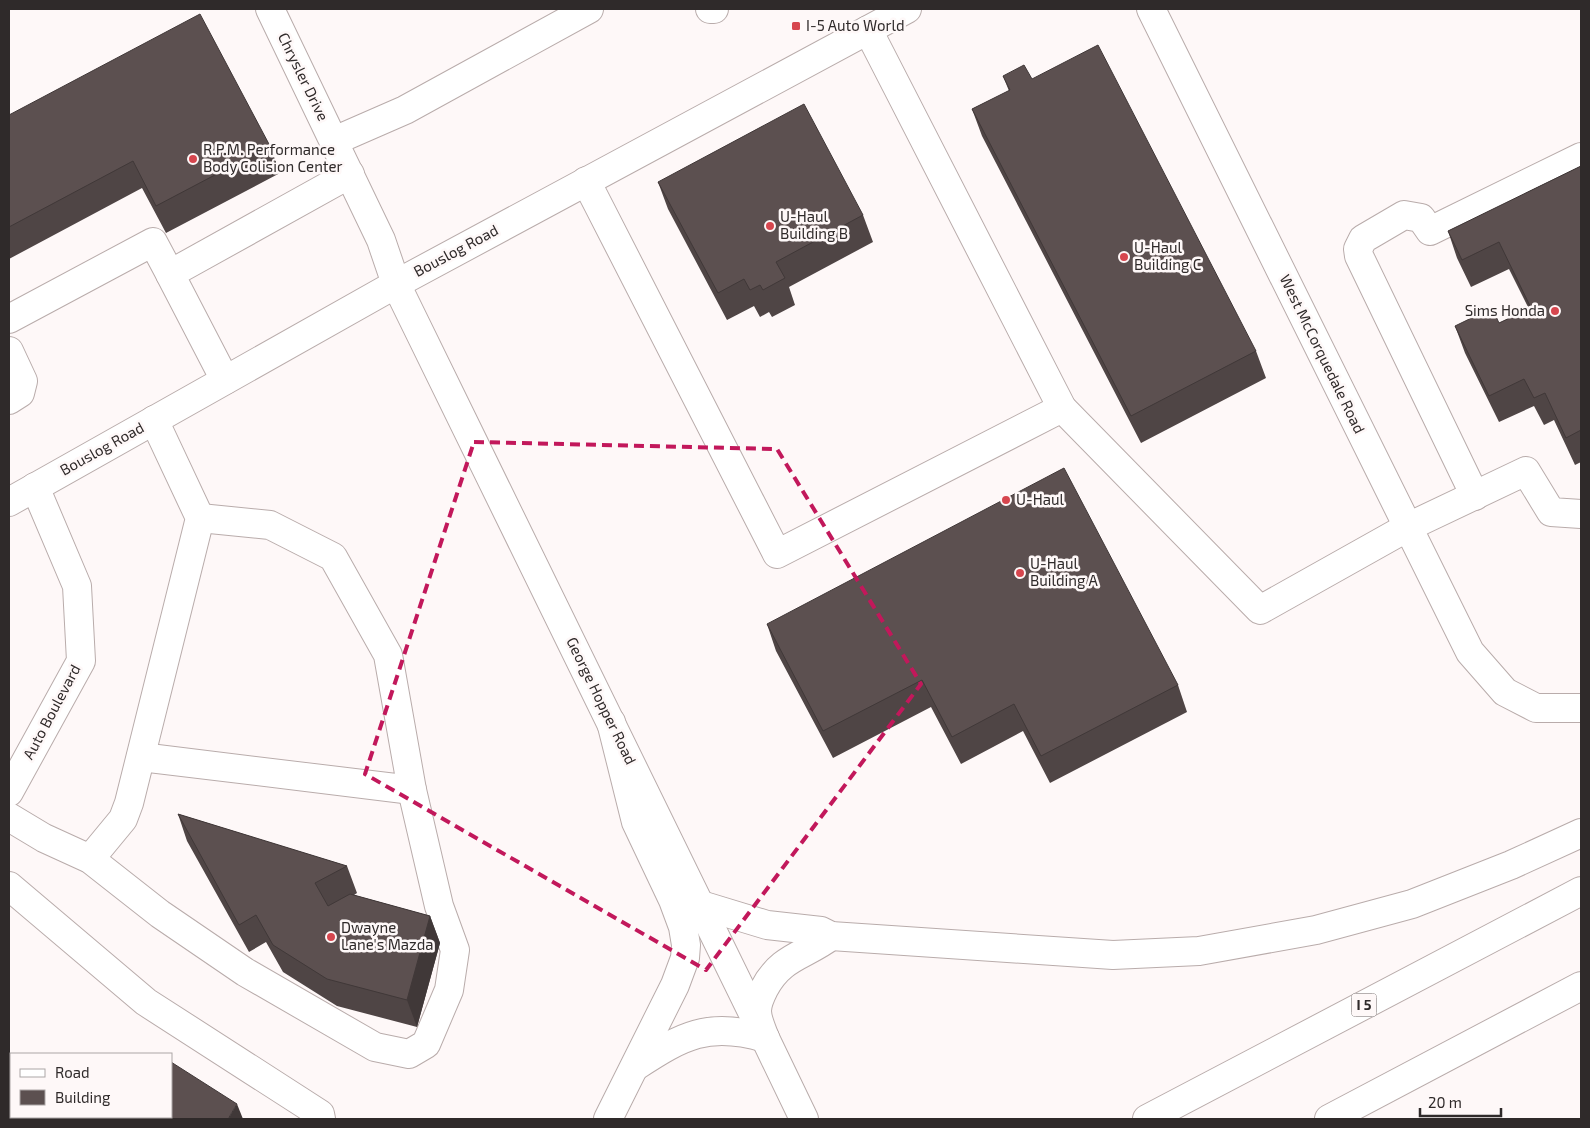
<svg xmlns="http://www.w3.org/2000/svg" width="1590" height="1128" font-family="'Exo 2',sans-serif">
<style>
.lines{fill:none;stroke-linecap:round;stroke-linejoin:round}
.minor-casing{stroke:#b9acab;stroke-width:30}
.major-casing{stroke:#b9acab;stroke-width:30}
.highway-casing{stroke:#b9acab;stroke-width:30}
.minor{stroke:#fff;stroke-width:28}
.major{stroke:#fff;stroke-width:28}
.highway{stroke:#fff;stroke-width:28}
.wall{fill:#4f4545}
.shaded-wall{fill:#403838}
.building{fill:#5c5050;stroke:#403838}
.marked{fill:none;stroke:#c2185b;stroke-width:4;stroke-dasharray:10 6;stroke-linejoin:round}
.poi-dot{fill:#d6464e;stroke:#fef8f8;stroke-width:2}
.labels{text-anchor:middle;stroke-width:5;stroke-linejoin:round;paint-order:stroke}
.shield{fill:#fef8f8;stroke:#6d6868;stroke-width:1}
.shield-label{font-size:14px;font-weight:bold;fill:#2f2a2a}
.poi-label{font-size:15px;fill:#2f2a2a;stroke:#fef8f8;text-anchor:start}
.street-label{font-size:15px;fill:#2f2a2a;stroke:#fef8f8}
</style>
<rect width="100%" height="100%" fill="#fef8f8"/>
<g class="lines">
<defs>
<g id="minor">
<path d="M270,9l111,231 15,44 365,746"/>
<path d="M710,9h4"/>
<path d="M1151,9l319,643 35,40 31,16h45"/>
<path d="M868,30l194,378 198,202 148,-83 118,-56 25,41 30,2"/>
<path d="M334,141l71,-31 184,-101"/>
<path d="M586,181l191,373 285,-146"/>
<path d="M9,319l144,-77 17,32"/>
<path d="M9,351l14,30 -3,12 -11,7"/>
<path d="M225,380l-55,-106 180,-100"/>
<path d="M1475,496l-116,-240 -1,-7 5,-10 41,-24 17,3 9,13 151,-74"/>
<path d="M9,502l387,-218 511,-275"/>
<path d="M141,757l271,33 -24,-135 -55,-98 -63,-32 -70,-7"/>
<path d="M9,792l72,-131 -4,-75 -42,-99"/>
<path d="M9,817l35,21 46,21 70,55 85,58 130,75 34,7 17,-10 23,-54 6,-40 -16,-44 -27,-116"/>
<path d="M90,859l33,-40 6,-16 71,-285 -46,-98"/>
<path d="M9,886l137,116 174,112 1,5"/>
</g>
<path id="major" d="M765,1038l39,81"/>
<g id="highway">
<path d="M701,905l66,20 54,6 10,5 282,19 86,-4 117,-21 96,-26 99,-39 70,-32"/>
<path d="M765,1038c-3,-8 -8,-19 -8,-27 0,-8 4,-16 7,-22 17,-33 41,-33 67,-53"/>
<path d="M636,1066c46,-30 72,-45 129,-28"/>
<path d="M608,1119l67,-134 10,-27 1,-13 -3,-18 -10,-27 -37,-78 -25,-100"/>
<path d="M1147,1119l434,-228"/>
<path d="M1329,1119l252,-133"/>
</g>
</defs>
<use href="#minor" class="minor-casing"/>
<use href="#major" class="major-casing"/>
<use href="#highway" class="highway-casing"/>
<use href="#minor" class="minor"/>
<use href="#major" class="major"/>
<use href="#highway" class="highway"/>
</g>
<g class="wall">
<path d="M1003,76l29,3 224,272 10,27 -125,65 -159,-307 -10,-27 37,-18z"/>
<path d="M9,115l261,31 10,27 -114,60 -24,-45 -133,71z"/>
<path d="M1581,166v296l-6,3 -21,-45 -10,5 -10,-19 -35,16 -34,-69 -10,-27 44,-3 30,-14 -20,-40 -38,18 -14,-29 -9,-27z"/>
<path d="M658,182l205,33 10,27 -84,45 6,18 -23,12 -3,-5 -9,5 -6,-11 -27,14 -59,-111z"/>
<path d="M767,624l411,61 9,27 -137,71 -27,-52 -62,33 -30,-57 -98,51 -57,-107z"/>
<path d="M178,814l169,52 10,27 -3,2 76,21 10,27 -23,84 -80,-21 -54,-34 -17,-30 -17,10 -62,-111z"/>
</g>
<g class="shaded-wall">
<path d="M430,916l10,27 -23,84 -10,-27z"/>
<path d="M237,1104l6,15h-15z"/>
</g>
<g class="building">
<path d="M200,14l70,132 -114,60 -23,-45 -124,66v-112z"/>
<path d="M1098,45l158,306 -125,65 -159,-307 38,-19 -7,-14 21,-11 8,14z"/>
<path d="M804,104l59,111 -87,47 9,16 -22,12 -3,-5 -10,5 -6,-11 -26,14 -60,-111z"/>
<path d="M1581,166v264l-15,8 -21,-45 -11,5 -10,-19 -35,17 -34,-70 37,-18 7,15 32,-15 -32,-66 -37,18 -14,-29z"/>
<path d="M1064,468l114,217 -137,71 -27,-52 -62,33 -30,-57 -99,51 -56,-107z"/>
<path d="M178,814l169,52 -32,17 13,23 22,-12 80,22 -23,84 -80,-21 -54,-34 -17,-30 -17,10z"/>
<path d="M171,1062l66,42 -9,15h-95l2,-2h36z"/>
</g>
<path class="marked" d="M474,442l303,7 144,235 -215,286 -341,-196z"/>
<g class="poi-dot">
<rect x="791" y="21" width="10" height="10" rx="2.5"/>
<circle cx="193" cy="159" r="5"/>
<circle cx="770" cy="226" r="5"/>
<circle cx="1124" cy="257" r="5"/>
<circle cx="1555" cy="311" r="5"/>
<circle cx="1006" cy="500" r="5"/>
<circle cx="1020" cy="573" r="5"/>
<circle cx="331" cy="937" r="5"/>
</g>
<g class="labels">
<rect class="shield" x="1351.5" y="993.5" width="25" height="23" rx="4"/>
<g class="shield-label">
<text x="1364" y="1010">I 5</text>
</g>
<g class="poi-label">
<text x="806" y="31">I-5 Auto World</text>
<text x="203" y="155">R.P.M. Performance<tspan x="203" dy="17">Body Colision Center</tspan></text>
<text x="780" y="222">U-Haul<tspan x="780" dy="17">Building B</tspan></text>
<text x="1134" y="253">U-Haul<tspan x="1134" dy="17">Building C</tspan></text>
<text x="1545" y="316" text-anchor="end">Sims Honda</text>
<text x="1016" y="505">U-Haul</text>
<text x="1030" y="569">U-Haul<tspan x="1030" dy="17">Building A</tspan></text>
<text x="341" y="933">Dwayne<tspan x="341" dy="17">Lane's Mazda</tspan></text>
</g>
<g class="street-label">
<text transform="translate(303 77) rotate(64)" y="5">Chrysler Drive</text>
<text transform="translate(456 251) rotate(-28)" y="5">Bouslog Road</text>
<text transform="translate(1322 354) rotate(64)" y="5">West McCorquedale Road</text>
<text transform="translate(102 449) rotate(-29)" y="5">Bouslog Road</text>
<text transform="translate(601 701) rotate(64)" y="5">George Hopper Road</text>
<text transform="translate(52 712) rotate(-62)" y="5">Auto Boulevard</text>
</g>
</g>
<rect width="1590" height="1128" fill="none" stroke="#2f2a2a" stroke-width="20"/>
<rect x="10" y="1053" width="162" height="65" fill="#fef8f8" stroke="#aba6a6"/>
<rect x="20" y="1069" width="25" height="8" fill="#ffffff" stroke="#aba6a6"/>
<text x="55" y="1078" font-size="15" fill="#2f2a2a">Road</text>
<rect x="20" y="1090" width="25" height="15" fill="#5c5050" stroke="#aba6a6"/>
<text x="55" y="1103" font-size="15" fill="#2f2a2a">Building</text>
<path d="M1420 1108v8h81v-8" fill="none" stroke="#2f2a2a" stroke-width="2.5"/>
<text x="1428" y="1108" font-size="15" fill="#2f2a2a" stroke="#fef8f8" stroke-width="4" paint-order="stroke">20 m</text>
</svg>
